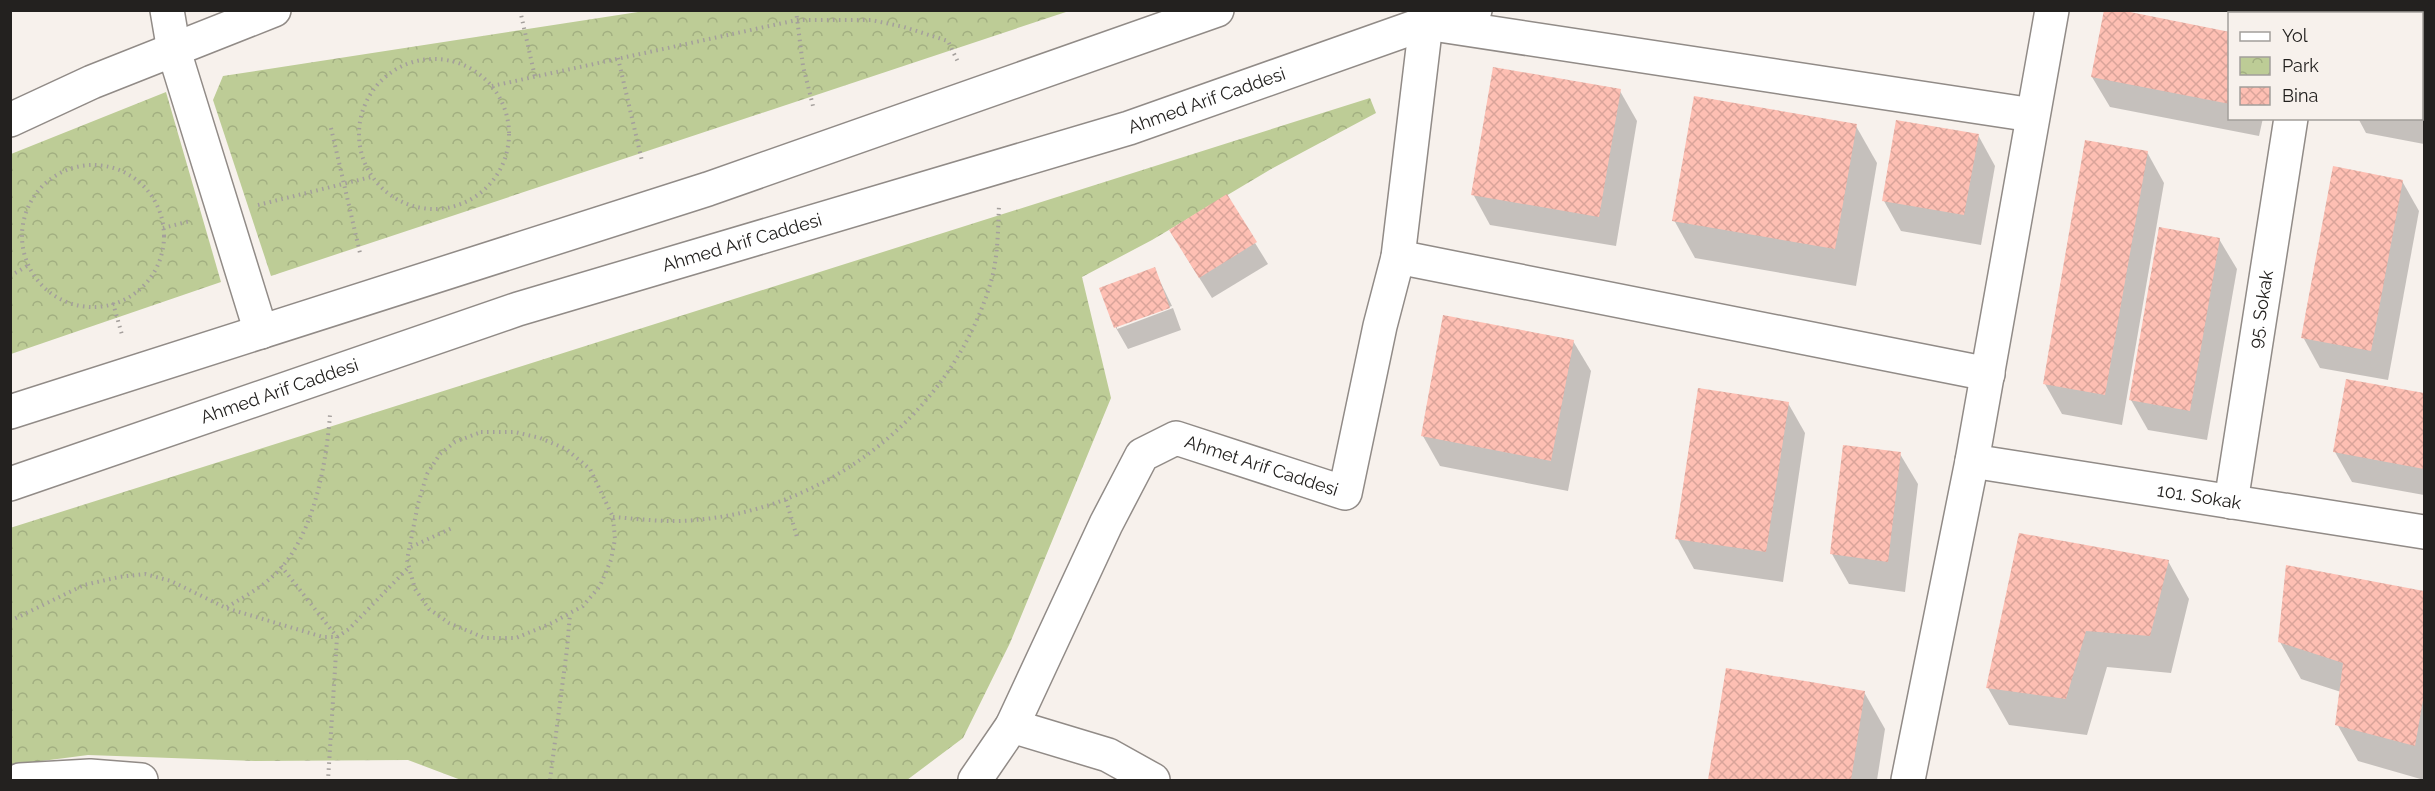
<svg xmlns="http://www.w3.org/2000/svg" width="2435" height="791" font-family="Raleway,sans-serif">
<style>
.park{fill:url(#park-crowns)}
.shadow{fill:#0003}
.building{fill:url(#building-cross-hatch)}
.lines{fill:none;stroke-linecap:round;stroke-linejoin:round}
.minor-casing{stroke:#918b87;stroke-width:36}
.tertiary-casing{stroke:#918b87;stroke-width:36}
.path{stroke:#a49f9c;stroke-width:4;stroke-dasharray:1.5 4.5;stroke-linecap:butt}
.minor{stroke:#fff;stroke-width:33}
.tertiary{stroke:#fff;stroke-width:33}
.labels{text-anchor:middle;stroke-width:4.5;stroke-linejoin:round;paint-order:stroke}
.street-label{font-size:18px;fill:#23211f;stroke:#f7f1ec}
</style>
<defs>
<pattern id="park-crowns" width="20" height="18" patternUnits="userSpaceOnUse" patternTransform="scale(1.5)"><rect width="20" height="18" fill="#bdcc96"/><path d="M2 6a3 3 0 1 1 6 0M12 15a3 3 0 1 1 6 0" fill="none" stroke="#a2af81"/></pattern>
<pattern id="building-cross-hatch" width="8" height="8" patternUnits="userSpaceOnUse" patternTransform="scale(1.5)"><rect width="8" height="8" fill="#febfb3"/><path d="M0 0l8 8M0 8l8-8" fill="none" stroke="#d9a49a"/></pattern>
</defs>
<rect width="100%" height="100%" fill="#f7f1ec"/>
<g class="park">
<path d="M651,10l418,1 -798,265 -58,-176 10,-24z"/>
<path d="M166,92l55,190 -210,72v-200z"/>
<path d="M1370,98l6,15 -103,55 -121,72 -70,37 29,121 -101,245 -47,95 -56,42h-446l-53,-20 -153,1 -167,-6 -77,10 -1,-237z"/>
</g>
<g class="shadow">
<path d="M2360,10h64v134l-58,-11 -8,-15h64v-104z"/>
<path d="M2230,33v85h33l-4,18 -149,-29 -18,-30z"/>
<path d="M1620,91l17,30 -21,125 -126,-21 -17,-31z"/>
<path d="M1856,126l21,37 -21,123 -161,-28 -21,-38z"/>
<path d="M1978,135l17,31 -14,79 -80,-14 -17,-30z"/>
<path d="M2147,152l17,31 -42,242 -60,-11 -17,-30z"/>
<path d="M2402,181l17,30 -31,169 -68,-12 -17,-31z"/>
<path d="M2219,239l18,30 -30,171 -59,-10 -17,-30z"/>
<path d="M1255,243l13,21 -56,34 -29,-46z"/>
<path d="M1154,269l18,37 -55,20v3l56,-21 8,22 -53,19 -12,-21 -15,-39z"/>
<path d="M1573,341l18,30 -23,120 -128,-25 -17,-30z"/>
<path d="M2347,381l77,14v100l-72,-13 -17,-30z"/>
<path d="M1788,403l17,30 -22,149 -89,-13 -17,-31z"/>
<path d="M1900,454l18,30 -13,108 -56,-8 -17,-30z"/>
<path d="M2168,561l21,38 -18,74 -64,-6 -20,68 -78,-10 -21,-37z"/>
<path d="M2288,567l136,26v187l-66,-19 -21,-37 4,-32 -40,-13 -21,-37z"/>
<path d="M1727,670l137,22 21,37 -8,51h-168z"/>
</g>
<g class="building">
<path d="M2104,10h16l110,22v72l-139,-27z"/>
<path d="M2358,10h66v101l-2,-1v-96h-65z"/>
<path d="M1493,67l128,22 -22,128 -128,-22z"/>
<path d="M1694,96l163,28 -22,125 -163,-28z"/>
<path d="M1896,120l83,14 -15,81 -82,-14z"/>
<path d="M2085,140l63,11 -43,244 -62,-11z"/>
<path d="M2333,166l70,14 -32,171 -70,-13z"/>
<path d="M1227,194l30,48 -58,36 -30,-48z"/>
<path d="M2159,227l61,11 -30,173 -61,-11z"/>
<path d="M1155,267l15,41 -56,20 -15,-40z"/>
<path d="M1443,315l131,25 -23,121 -130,-25z"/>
<path d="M2346,379l78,14v76l-91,-17z"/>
<path d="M1698,388l91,14 -23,150 -91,-13z"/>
<path d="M1843,445l58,7 -13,110 -58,-8z"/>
<path d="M2019,533l150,27 -19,76 -64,-5 -20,68 -80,-11z"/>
<path d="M2286,565l138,26v103l-9,52 -80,-21 8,-62 -65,-21z"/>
<path d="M1726,668l139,23 -14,89h-143z"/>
</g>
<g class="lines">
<defs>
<g id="minor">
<path d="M167,10l7,41 87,281"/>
<path d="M2308,14v-4"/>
<path d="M1426,23l606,92"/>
<path d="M10,120l82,-38 182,-72"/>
<path d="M1398,257l590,117"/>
<path id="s1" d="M1972,461l452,71"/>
<path id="s2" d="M2231,502l60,-384"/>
<path d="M1012,726l96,29 45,25"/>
<path d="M1908,780l64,-319 80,-451"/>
</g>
<g id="tertiary">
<path d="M10,412l698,-223 509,-179"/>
<path id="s3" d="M10,484l508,-175 611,-181 297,-105 49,-13"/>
<path d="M20,780l70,-4 51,4"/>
<path id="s4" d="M975,780l37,-54 94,-202 36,-69 34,-17 169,55 35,-167 18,-69 28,-234"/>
</g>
</defs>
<use href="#minor" class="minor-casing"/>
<use href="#tertiary" class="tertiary-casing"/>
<g class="path">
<path d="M520,10l15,67"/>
<path d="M796,10l7,56 10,40"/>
<path d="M618,58l24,103"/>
<circle cx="434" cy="134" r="75"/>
<path d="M492,86l305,-66h74l33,7 44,14 10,21"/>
<path d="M331,128l29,125"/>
<circle cx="93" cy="236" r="71"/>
<path d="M258,205l113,-28"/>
<path d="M163,228l27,-7"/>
<path d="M10,276l17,-10"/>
<path d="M113,303l9,32"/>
<path d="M481,432h34l25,6 26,11 24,20 23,48 2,22 -4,21 -11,26 -17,20 -31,17 -36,15h-31l-36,-15 -20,-14 -14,-20 -8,-29 11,-56 9,-30 13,-20 15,-12z"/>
<path d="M786,500l11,37"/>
<path d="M613,517c27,2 56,6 82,3 136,-11 260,-110 297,-242 6,-24 6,-49 7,-73"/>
<path d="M411,547l41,-19"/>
<path d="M281,566l56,71 -9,143"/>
<path d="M227,607c15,-9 32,-18 45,-30 41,-36 54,-111 58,-162"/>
<path d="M10,621l74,-36 35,-8 26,-3 26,7 55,27 97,29h14l12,-8 60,-62"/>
<path d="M550,780l17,-131 3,-35"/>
</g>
<use href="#minor" class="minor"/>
<use href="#tertiary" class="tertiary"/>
</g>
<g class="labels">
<g class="street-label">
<text dy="6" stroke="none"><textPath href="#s3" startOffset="1257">Ahmed Arif Caddesi</textPath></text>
<text dy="6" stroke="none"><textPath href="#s3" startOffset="771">Ahmed Arif Caddesi</textPath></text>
<text dy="6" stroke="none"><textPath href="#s2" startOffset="195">95. Sokak</textPath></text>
<text dy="6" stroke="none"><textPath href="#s3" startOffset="285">Ahmed Arif Caddesi</textPath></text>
<text dy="6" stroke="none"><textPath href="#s4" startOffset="494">Ahmet Arif Caddesi</textPath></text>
<text dy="6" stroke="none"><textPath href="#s1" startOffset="230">101. Sokak</textPath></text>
</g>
</g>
<rect width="2435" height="791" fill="none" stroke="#23211f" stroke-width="24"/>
<rect x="2228" y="12" width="195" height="108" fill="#f7f1ec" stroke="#a29e9a" stroke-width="1.5"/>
<rect x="2240" y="32" width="30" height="9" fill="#ffffff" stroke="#a29e9a" stroke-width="1.5"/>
<text x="2282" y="42" font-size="18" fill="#23211f">Yol</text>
<rect x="2240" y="57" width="30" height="18" fill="url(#park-crowns)" stroke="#a29e9a" stroke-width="1.5"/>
<text x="2282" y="72" font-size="18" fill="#23211f">Park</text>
<rect x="2240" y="87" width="30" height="18" fill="url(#building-cross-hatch)" stroke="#a29e9a" stroke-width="1.5"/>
<text x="2282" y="102" font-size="18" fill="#23211f">Bina</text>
</svg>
